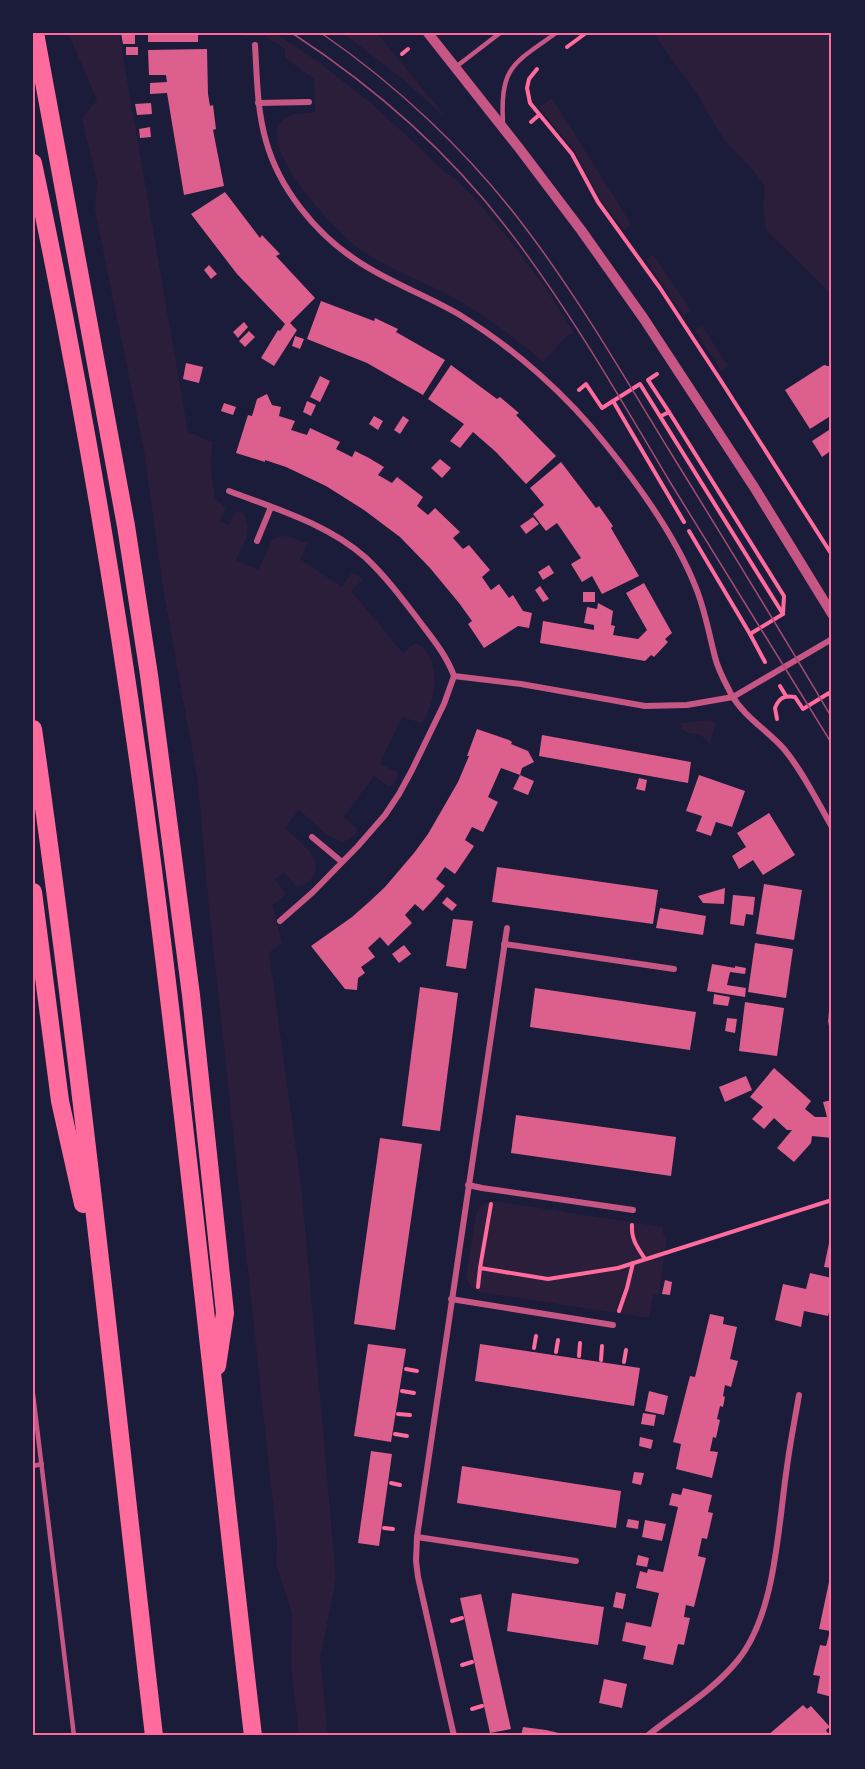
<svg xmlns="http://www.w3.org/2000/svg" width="865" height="1769" font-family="Merriweather,serif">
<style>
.green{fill:#2a1e3b}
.building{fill:#dd5f8e}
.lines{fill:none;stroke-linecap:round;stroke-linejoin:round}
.path{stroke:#ff6b9d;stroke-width:4}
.service{stroke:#c65784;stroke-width:4.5}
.minor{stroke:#c65784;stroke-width:6}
.tertiary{stroke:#c65784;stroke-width:10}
.motorway{stroke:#ff6b9d;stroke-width:18}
.tram{stroke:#a44b75;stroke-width:1.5}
.neatline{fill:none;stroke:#ff6b9d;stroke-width:2}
</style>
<rect width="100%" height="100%" fill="#1b1b3a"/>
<g class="green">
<path d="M68,33h51l69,399 25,10 -3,22 5,34 11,10 -6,13 9,4 7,-14 7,2c11,20 1,29 -7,47l22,10 14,-30c11,-9 23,-1 35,3l-1,5 -6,11 42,28 9,-13 8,1 3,5 -11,11 52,62 12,-10c24,10 22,44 15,64 -3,6 -4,12 -9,16l-19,-6 -22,47 17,8 1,4 -4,8 -5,3 -15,-11 -30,41 12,10 1,4c-3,7 -9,10 -16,11l-16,-9 -26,-23 -14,18c12,12 41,29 27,50 -4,5 -9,8 -16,8l-12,-13 -9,6 11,15 -13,11 9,38 -13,10 33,240 34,385 -16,81 8,77h-29l-8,-71 1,-52 -16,-49 1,-22 -68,-634 -11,-125 -35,-195 -19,-137 -49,-241 2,-28 -15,-64 15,-18z"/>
<path d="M236,33h39l45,30 52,41 46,42 24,24 16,11 17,18 38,45 32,43 29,46 -8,4 -23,25c-26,-23 -55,-44 -85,-62 -32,-18 -67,-29 -97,-50 -23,-16 -103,-100 -80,-128 7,-10 22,-8 34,-10l-1,-33 -29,-21v-9l-21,-13h-21z"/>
<path d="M343,33h34l71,87 -44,-40z"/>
<path d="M653,33h179v262l-66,-65 -3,-23 2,-20 -10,-15 -31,-32 -27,-46z"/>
<path d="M552,98l79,126 -7,6 -23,-30 -26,-48 -36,-45z"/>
<path d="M653,255l38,55 -7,6 -38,-56z"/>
<path d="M702,326l26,40 -7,4 -26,-40z"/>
<path d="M708,720l8,2 -6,22c-4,-4 -8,-9 -13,-10 -10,-2 -14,0 -17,-11z"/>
<path d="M494,1201l169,26v7l4,2 -8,59h-6l-4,23 -169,-26 -9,-5 -5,-9 10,-63c3,-10 8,-12 18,-14z"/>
</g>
<g class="building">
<path d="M121,33h14v11h-12z"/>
<rect x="148" y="33" width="50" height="9"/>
<rect x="126" y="47" width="12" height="8"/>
<path d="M207,49l1,45 2,12 3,-1 3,24 -3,1 11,56 -40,9 -17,-102 -17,1v-11l17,-1 -1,-7h-17l-1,-25z"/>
<path d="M151,103l1,11 -15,1 -2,-11z"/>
<path d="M150,127l1,10 -11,1 -1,-9z"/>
<path d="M225,192l35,46 2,-3 18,19 -4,2 39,42 -25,25 7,7 -23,36 -13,-8 17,-28 2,1 5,-7 -48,-50 -46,-60z"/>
<path d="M209,265l8,9 -6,5 -7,-9z"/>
<path d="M321,301l53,20 1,-3 23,11 -2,3 49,28 -22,35 -56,-32 -60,-24z"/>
<path d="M244,322l4,5 -10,11 -5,-6z"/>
<path d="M249,331l6,6 -10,10 -6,-6z"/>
<path d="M295,336l9,3 -4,10 -8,-3z"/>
<path d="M186,363l17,4 -4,16 -16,-4z"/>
<path d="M451,365l46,34 3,-2 19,16 -3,2 40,41 -30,28 -30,-32 -23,-20 -13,16 -10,-7 14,-17 -36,-25z"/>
<path d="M824,365l8,2v48l-22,14 -25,-39z"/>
<path d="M320,376l10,5 -10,21 -10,-5z"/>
<path d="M267,394l5,11 9,2 -2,9 16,5 -4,9 16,5 3,-7 30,14 -4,7 16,8 3,-6 14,7 15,9 -6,8 14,8 5,-6 26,20 -6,9 11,9 7,-7 25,24 -7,6 10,11 6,-4 21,25 -8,7 9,13 8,-6 10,14 4,-3 10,16 9,2 -3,15 -11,-2 -34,22 -16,-24 4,-3 -13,-18 -29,-35 -30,-31 -36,-27 -38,-24 -40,-19 -21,-7v2l-29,-9 12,-38 4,1 5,-17z"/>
<path d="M307,401l9,4 -5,11 -8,-4z"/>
<path d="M224,403l12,4 -3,8 -12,-4z"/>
<path d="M374,416l9,5 -5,9 -9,-6z"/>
<path d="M403,416l6,4 -9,14 -6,-4z"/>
<path d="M832,428v22l-10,7 -10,-16z"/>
<path d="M440,459l11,9 -9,10 -11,-10z"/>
<path d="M561,462l35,46 3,-2 14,20 -2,2 28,48 -37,18 -10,-18 -10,6 -11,-18 10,-6 -24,-35 -11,8 -13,-17 11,-9 -14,-17z"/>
<path d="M533,517l6,7 -13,10 -6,-8z"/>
<path d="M549,565l5,8 -11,7 -5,-8z"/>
<path d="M644,583l28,50 -7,6 3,3 -14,15 -3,-2 -6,6 -105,-18 3,-22 51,9v-5l-10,-2 3,-16 10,2 1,-6 15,8 -2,14 4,1 -2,9 25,4 9,-9 -21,-37z"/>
<path d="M540,586l9,13 -6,3 -8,-12z"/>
<rect x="583" y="592" width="12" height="10"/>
<path d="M477,729l32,11 3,2 -1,2 17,7 6,11 -12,6 -2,7 -19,-7 -13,29 10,5 -15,30 -11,-5 -7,13 9,6 -19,28 -10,-7 -9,12 9,7 -11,13 -11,12 -8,-7 -10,11 7,8 -24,23 -8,-9 -12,11 7,9 -14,10 4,6 -7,5 -1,12 -12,-1 -34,-43 41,-29 17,-15 16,-15 29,-34 14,-19 30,-52 11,-26h-2z"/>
<path d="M542,735l149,27 -3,21 -149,-27z"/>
<path d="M520,775l14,6 -6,14 -15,-6z"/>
<path d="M699,775l46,16 -13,36 -16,-5 -5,14 -15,-5 6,-15 -16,-5z"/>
<path d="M639,778l8,2 -2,11 -9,-2z"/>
<path d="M769,813l26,42 -32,20 -10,-15 -14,9 -7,-13 14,-9 -9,-14z"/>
<path d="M497,867l161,23 -5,34 -161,-22z"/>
<path d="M764,884l38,6 -8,50 -38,-6z"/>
<path d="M725,888l-1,16 -21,-1 -5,-7z"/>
<path d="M733,895l22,2 -2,18 -7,-1 -2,12 -14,-2z"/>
<path d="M447,897l10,8 -5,6 -10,-8z"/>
<path d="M660,908l46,8 -3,19 -47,-7z"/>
<path d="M453,919l20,2 -7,48 -20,-3z"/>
<path d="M755,943l38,6 -7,49 -38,-6z"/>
<path d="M404,945l7,9 -12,9 -7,-9z"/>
<path d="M712,964l23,4v-2l11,2 -1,6 -15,-2 -3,13 19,3 -1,9 -38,-6z"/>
<path d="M420,987l38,6 -18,138 -38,-5z"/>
<path d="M535,988l161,24 -6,38 -160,-23z"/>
<path d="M714,994l16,3 -2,9 -15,-2z"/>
<path d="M745,1002l39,6 -7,48 -38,-5z"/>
<path d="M727,1018l10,1 -2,14 -10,-2z"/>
<path d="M774,1068l37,33 -6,8 10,8h12l-4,-15 9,-2v38l-20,-2 -1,7 -17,19 -17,-14 15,-18h-5l-13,-12 -10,11 -12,-10 11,-12 -13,-10z"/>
<path d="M746,1076l6,14 -27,12 -6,-15z"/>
<path d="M516,1115l160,22 -5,39 -160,-23z"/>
<path d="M380,1138l42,6 -27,186 -41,-6z"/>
<path d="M829,1243h3v25l-8,-1z"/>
<path d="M810,1273l22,5v22l-4,16 -24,-5 -3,16 -26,-7 8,-36 23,5z"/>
<path d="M665,1280l7,2 -2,13 -8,-1z"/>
<path d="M710,1314l14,3 -1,7 14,3 -7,32 8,2 -7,26 -6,-2 -2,11 2,1 -2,10 -3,-1 -3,13 3,1 -4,18 -3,-1 -3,14 8,1 -6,26 -36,-9 5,-25 -8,-2 17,-66 5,1z"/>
<path d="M368,1344l38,5 -15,93 -37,-6z"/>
<path d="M480,1344l160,24 -6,38 -159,-25z"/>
<path d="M649,1391l19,5 -4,19 -19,-4z"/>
<path d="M643,1413l13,2 -2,11 -13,-2z"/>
<path d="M640,1437l13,3 -2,9 -12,-3z"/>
<path d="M371,1451l21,3 -13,92 -21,-3z"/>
<path d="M462,1466l159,25 -5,37 -159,-25z"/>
<path d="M634,1472l10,1 -3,12 -9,-2z"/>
<path d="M683,1488l29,7 -4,17 5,1 -6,26 -5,-1 -4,18 8,2 -12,49 -8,-2 -2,12 6,1 -6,27 -6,-1 -5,21 -30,-6 3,-13 -24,-5 4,-19 25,5 8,-34 -23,-5 4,-17 7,2 1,-4 15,3 15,-65 -9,-2 3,-12 9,2z"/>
<path d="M628,1519l11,2 -1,8 -12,-2z"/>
<path d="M645,1520l21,4 -4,17 -20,-4z"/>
<path d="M638,1555l11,3 -2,9 -11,-2z"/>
<path d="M829,1582l3,1v114l-15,-4 3,-17 -7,-1 7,-30 6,1 4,-15 -11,-2z"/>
<path d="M616,1592l10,2 -3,15 -10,-2z"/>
<path d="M512,1593l92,14 -6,38 -91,-14z"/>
<path d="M481,1594l30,135 -21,4 -30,-135z"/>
<path d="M604,1679l23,5 -5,24 -23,-5z"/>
<path d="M803,1705l4,4 4,-3 19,21 -4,3 3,5 -1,1h-61z"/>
<path d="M523,1727l23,3 25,6h-50z"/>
</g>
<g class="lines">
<g class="path">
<path d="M567,47l19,-14"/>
<path d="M402,54l6,-5"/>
<path d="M537,69l-8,10 -2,9 3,15 42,51 26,48 62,86 61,93 111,174"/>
<path d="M531,122l8,-7"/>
<path d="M657,374l-9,6 21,32 -8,4"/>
<path d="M579,390l7,-6 16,24 38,-24 143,230"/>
<path d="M613,401l71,121"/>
<path d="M669,412l115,184 -1,18 -33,20 15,28"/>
<path d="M689,531l61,103"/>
<path d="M780,686l6,10"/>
<path d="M777,719l-2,-11c4,-10 9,-13 20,-11l8,12 26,-16 3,5"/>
<path d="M632,1225c-1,14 5,22 13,34"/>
<path d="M480,1268l11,-64"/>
<path d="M478,1287l2,-19 68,11 70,-11 214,-68"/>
<path d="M619,1311l8,-23 6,-25"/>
<path d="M534,1348l2,-12"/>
<path d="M556,1352l2,-12"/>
<path d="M579,1356l1,-13"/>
<path d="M601,1360l1,-14"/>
<path d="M624,1362l2,-12"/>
<path d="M406,1369l11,2"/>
<path d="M402,1391l12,2"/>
<path d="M398,1414l12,1"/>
<path d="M395,1434l12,2"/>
<path d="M391,1483l9,2"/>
<path d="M384,1528l9,1"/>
<path d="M452,1621l10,-3"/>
<path d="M462,1665l10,-3"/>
<path d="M472,1709l10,-3"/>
</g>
<g class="service">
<path d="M457,66l43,-33"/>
<path d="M503,124c-3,-58 10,-60 53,-91"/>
<path d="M33,1394l41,342"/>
<path d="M33,1466l9,-2"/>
</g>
<g class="minor">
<path d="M255,45c2,32 2,65 11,96 13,47 49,92 90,119 32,22 70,35 104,55 55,34 107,80 147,131 33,41 70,93 89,142 9,22 13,46 19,69 3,13 10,25 16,37 13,23 36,36 53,55 19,23 33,52 48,78"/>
<path d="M258,103l51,-1"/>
<path d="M229,491c47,18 99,33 137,67 19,18 35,39 51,60 14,19 29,36 37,58l-10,28 -32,66 -13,24 -14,21 -27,31 -45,46 -33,29"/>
<path d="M257,541l14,-34"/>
<path d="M454,676l67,8 124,22 42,-1 46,-8 99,-58"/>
<path d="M312,837l30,25"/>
<path d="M504,944l170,25"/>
<path d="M832,1011l-1,10 1,5"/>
<path d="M468,1185l14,3 151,22"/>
<path d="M451,1299l162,26"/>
<path d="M417,1537l159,24"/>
<path d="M454,1736l-36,-159 -2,-16 1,-24 90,-609"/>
<path d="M647,1736c31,-25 66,-45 91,-76 38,-47 40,-134 49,-193 3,-24 8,-48 12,-72"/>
</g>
<path class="tertiary" d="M428,33l91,115 62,82 63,89 110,168 78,127"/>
<g class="motorway">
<path d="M35,33l91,493 23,149 42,320 34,318 -8,53"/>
<path d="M33,163c48,226 87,455 117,684 39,296 68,593 103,889"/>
<path d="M33,729c48,335 82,671 121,1007"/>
<path d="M33,892l27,209 23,103"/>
</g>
<g class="tram">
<path d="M292,33c81,53 155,117 214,194 62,80 112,168 164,255 54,87 108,175 162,262"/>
<path d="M321,33c76,52 147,119 203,193 54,71 99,149 145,224 55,89 110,178 163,268"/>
</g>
</g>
<rect width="865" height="1769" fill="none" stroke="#1b1b3a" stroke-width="69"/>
<rect x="34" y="34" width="796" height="1700" class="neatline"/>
</svg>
